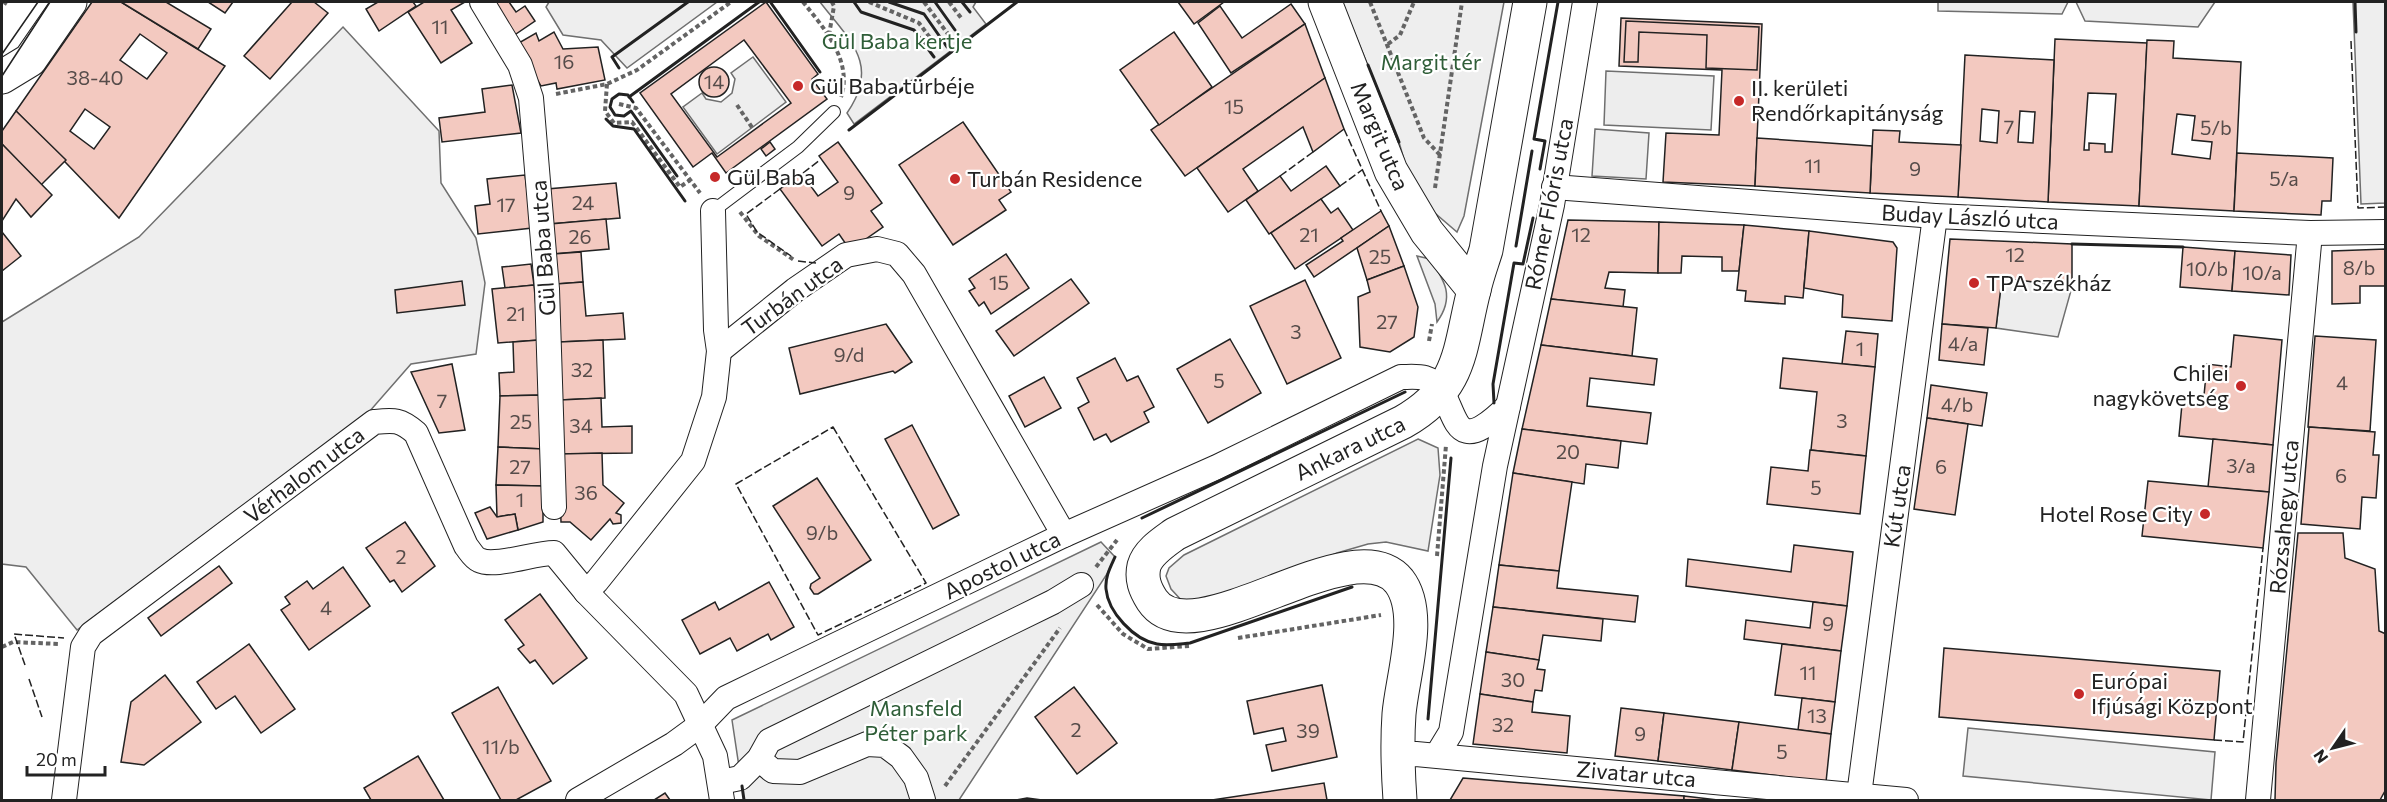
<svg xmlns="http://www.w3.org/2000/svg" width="2387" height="802" font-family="Commissioner,sans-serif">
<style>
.green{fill:#eee;stroke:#6f6f6f;stroke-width:1.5}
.parking{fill:#ededed;stroke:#6f6f6f;stroke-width:1.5}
.building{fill:#f3c9c0;stroke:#222;stroke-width:1.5;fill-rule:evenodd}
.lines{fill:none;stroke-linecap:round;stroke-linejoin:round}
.lane-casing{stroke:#222;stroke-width:14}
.street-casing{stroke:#222;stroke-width:26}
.secondary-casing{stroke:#222;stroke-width:35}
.path{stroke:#646464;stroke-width:4;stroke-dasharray:4.5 3;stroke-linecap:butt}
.lane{stroke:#fff;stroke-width:12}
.street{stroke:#fff;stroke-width:24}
.secondary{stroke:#fff;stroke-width:33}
.tram{stroke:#222;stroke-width:1.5}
.fence{stroke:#222;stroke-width:1.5;stroke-dasharray:8 3;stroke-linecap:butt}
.wall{stroke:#222;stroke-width:3}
.poi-dot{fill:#c62828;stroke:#fff;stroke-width:2}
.labels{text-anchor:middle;stroke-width:4.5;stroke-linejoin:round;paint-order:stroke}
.number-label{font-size:20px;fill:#564c4a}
.park-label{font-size:22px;fill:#2f5e38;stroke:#fff}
.poi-label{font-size:22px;fill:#222;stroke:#fff;text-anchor:start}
.street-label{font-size:22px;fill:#222;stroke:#fff}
</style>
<rect width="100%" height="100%" fill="#fff"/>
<g class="green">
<path d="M549,2h168l-90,66 -26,-28 -38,-5 -17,-28z"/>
<path d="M820,2h156l-3,5 13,17 -132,100 -7,-11c34,-49 2,-73 -27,-111z"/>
<path d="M1342,2h162l-40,214 -7,16 -28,-24 -19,-27 -11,-39z"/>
<path d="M1938,2h130l-6,12 -124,-3z"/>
<path d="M2076,2h139l-17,25 -113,-6z"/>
<path d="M2353,2h32v201l-24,1z"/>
<path d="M343,27l96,104 2,52 35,55 9,45 -9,71 -65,10 -42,48 -292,218 -51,-63 -24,-3v-242l137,-85z"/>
<path d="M753,57l33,45 -69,52 -34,-47 19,-14 4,6 15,3 11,-9 3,-14 -4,-6z"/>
<path d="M1595,129l54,4 -3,46 -54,-3z"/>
<path d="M1417,256l13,3c15,22 25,38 7,63l-2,-18z"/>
<path d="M1418,439l20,9 2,27 -12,76 -42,-9 -18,2 -31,9 -93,39 -61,10 -12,-13 -5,-13 3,-8 15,-13z"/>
<path d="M1101,542l14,15 -8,17 -148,226h-215l-12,-80z"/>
</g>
<g class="parking">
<path d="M1606,71l108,5 -3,54 -107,-5z"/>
<path d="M2002,278l70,9 -14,50 -62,-9z"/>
<path d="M1968,728l247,24 -4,48 -248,-24z"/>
</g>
<g class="building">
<path d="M92,2h29l104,64 -106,152 -103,-107zM140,34l27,19 -20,26 -27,-19zM85,109l25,18 -16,22 -24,-18z"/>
<path d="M121,2h45l45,27 -13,20z"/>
<path d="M208,2h25l-8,11z"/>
<path d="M292,2h22l14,11 -58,66 -26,-23z"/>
<path d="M378,2h35l3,4 -37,25 -13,-22z"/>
<path d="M424,2h41l-14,8 21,33 -31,20 -33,-51z"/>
<path d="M490,2h19l7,10 9,-6 10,15 -22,15z"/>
<path d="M766,2l52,72 -6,5 15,20 -101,74 -14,-20 -19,14 -53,-74zM744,40l47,63 -74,54 -46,-63z"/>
<path d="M1178,2h46l-30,22z"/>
<path d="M1291,4l14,20 -74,49 -33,-50 22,-17 22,32z"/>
<path d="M1621,18l141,6 -7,162 -92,-4 3,-49 53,2 3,-65 -103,-4z"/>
<path d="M1626,21l133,6 -2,43 -51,-2 1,-33 -68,-3 -1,30h-14z"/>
<path d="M1305,24l20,54 -140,98 -34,-46z"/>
<path d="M554,32l9,17 35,-2 7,33 -48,9 -1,-6 -15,3 -24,-42 19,-11 3,8z"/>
<path d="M1174,32l38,55 -53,38 -39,-55z"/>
<path d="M2055,39l92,4 -8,163 -91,-4zM2088,93l28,1 -4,58h-7v-8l-16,-1v7h-5z"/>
<path d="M2147,40l27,1 -1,17 68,4 -7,149 -95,-5zM2177,114l18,2 -3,24 20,2 -2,17 -38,-5z"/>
<path d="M1965,55l89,5 -6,142 -90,-5zM1982,109l17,2 -2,32 -17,-2zM2020,111l15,1 -2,31 -15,-1z"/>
<circle cx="714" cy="82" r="15"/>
<path d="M1325,78l19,51 -31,23 -10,-25 -60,42 15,22 -30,21 -31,-44z"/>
<path d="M512,85l9,48 -79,9 -3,-24 46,-6 -3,-23z"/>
<path d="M16,111l50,49 -25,25 -39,-41v-13z"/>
<path d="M963,122l48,70 -12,8 7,10 -53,35 -54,-80z"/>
<path d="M1873,130l27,1 -1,11 62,3 -3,52 -88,-4z"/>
<path d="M1757,138l115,8 -2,47 -115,-7z"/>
<path d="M770,142l5,7 -9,7 -5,-7z"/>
<path d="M838,142l44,61 -11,8 12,16 -33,23 -11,-16 -17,12 -42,-57 22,-15 16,22 20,-14 -19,-26z"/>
<path d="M2,144l50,51 -21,22 -15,-18 -14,22z"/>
<path d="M2237,153l96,5 -2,43h-9l-1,14 -87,-4z"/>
<path d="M1326,166l14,20 -71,48 -23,-34 34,-24 11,15z"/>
<path d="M525,175l7,53 -54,6 -3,-28 15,-2 -3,-25z"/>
<path d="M616,183l4,35 -70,6 -3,-35z"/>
<path d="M1321,199l10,14 7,-5 15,22 -58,39 -24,-36z"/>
<path d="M1381,211l8,15 -75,51 -8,-12 37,-24 -2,-3z"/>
<path d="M606,219l3,30 -56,5 -3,-30z"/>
<path d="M1568,220l91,2 -1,51 -49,-1 -4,16 20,2 -2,17 -72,-8z"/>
<path d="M1659,222l85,3 -5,46h-17v-14l-40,-1 -1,17h-23z"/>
<path d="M1744,225l65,6 -6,67 -18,-2v8l-40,-3 1,-10 -9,-1z"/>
<path d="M1389,226l15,40 -37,14 -10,-32z"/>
<path d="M1809,231l84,11 4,6 -5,73 -50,-4 1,-22 -39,-7z"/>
<path d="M2,232l19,24 -19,15z"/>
<path d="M1950,239l122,5v43l-70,-9 -6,50 -54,-4z"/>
<path d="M2183,247l52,4 -3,40 -52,-4z"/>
<path d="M2386,249v37h-26v17l-28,1v-53z"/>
<path d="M2235,251l56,4 -2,40 -57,-4z"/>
<path d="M581,252l2,30 -27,2 -3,-30z"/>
<path d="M1006,254l23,34 -38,26 -7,-12 -5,4 -10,-15 6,-3 -6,-9z"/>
<path d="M531,264l3,21 -29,3 -3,-21z"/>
<path d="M1404,266l14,41 -4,30 -24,15 -30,-5 -2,-50 12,-5 -3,-12z"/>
<path d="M1071,279l18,24 -75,53 -18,-25z"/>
<path d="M1305,280l36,78 -54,26 -37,-78z"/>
<path d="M462,281l3,24 -68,8 -2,-23z"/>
<path d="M583,282l3,34 37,-3 2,26 -66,3 -3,-58z"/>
<path d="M534,285l5,55 -41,3 -6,-54z"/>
<path d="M1551,299l86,9 -5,48 -91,-11z"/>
<path d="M886,324l26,38 -17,11 -2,-2 -93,23 -11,-46z"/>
<path d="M1942,324l46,4 -4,37 -45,-5z"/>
<path d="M1846,331l32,3 -3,33 -33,-3z"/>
<path d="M2234,335l48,5 -9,105 -94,-9 3,-32 21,2 4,-42 24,3z"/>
<path d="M2315,336l61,4 -6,91 -62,-4z"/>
<path d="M1230,339l31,54 -53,30 -31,-54z"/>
<path d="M539,340l4,55 -43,1 -1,-23 15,-1 -1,-30z"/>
<path d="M603,340l2,58 -45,2 -1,-58z"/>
<path d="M1541,345l116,14 -3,26 -64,-7 -3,28 64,7 -4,31 -125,-15z"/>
<path d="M1115,358l12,23 11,-5 16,31 -10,5 5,10 -38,20 -5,-8 -12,6 -16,-32 11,-6 -12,-24z"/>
<path d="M1783,358l92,9 -9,89 -55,-6 6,-58 -37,-4z"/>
<path d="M452,364l13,66 -26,3 -28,-61z"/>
<path d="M1044,377l17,31 -36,19 -16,-31z"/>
<path d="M1931,385l56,8 -5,33 -55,-8z"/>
<path d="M543,395l1,54 -46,-2 2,-51z"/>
<path d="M601,398l1,29 30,-1v27l-73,1 1,-54z"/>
<path d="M1927,418l41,6 -13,91 -41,-6z"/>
<path d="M912,425l47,90 -26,14 -48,-90z"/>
<path d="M2309,427l66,5 -2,23h6l-3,43 -14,-1 -2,32 -59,-5z"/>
<path d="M1522,429l99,12 -3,27 -32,-4 -2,20 -71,-11z"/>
<path d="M2213,439l60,6 -4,47 -61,-5z"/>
<path d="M498,447l46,2 -1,37 -47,-1z"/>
<path d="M1810,450l56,6 -6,58 -93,-10 4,-37 37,4z"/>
<path d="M602,453l1,32 21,18 -8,10 5,2v8l-8,1 -3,-5 -19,21 -21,-18h-9l-2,-68z"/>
<path d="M1513,473l59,9 -13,89 -60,-6z"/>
<path d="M817,478l54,82 -53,34h-4l-4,-6 1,-4 9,-6 -47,-72z"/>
<path d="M2148,481l121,11 -6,56 -121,-12z"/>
<path d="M496,485l47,1v36l-25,8 -3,-16 -18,3z"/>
<path d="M490,507l7,10 18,-3 3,16 -31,9 -12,-26z"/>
<path d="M405,522l30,44 -33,26 -8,-12 -4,2 -24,-34z"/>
<path d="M2298,533h45l2,25 30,11 4,62 7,3v155l-6,11h-105l1,-37z"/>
<path d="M1794,545l59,7 -6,54 -161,-20 2,-27 103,13z"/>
<path d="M1499,565l60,6 -2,17 81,8 -3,26 -142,-15z"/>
<path d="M219,566l13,17 -71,53 -13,-18z"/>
<path d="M343,567l27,39 -61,44 -28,-40 9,-6 -5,-7 22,-16 6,8z"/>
<path d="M769,582l25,45 -23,13 -3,-6 -31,17 -7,-13 -30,16 -18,-34 33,-18 4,8z"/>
<path d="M540,594l47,64 -34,26 -18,-24 -5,3 -12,-14 6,-4 -19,-25z"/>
<path d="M1813,602l34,4 -6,45 -97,-12 2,-19 64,8z"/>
<path d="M1493,607l110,12 -2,22 -58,-6 -4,25 -53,-8z"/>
<path d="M249,644l46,65 -34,24 -26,-37 -19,13 -19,-27z"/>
<path d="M1782,644l59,7 -6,51 -60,-7z"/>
<path d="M1944,648l276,23 -6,69 -275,-23z"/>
<path d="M1486,652l53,8 -2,9 8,1 -3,21 -7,-1 -2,12 -53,-8z"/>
<path d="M165,675l36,47 -57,43 -23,-3 10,-60z"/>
<path d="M1322,685l15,72 -65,14 -6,-26 20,-4 -3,-13 -29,6 -7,-33z"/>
<path d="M498,687l53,94 -35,19h-15l-49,-87z"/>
<path d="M1074,687l43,56 -40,31 -42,-57z"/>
<path d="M1480,694l53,8 -1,10 38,4 -3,37 -94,-9z"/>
<path d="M1802,698l33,4 -4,32 -33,-4z"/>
<path d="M1621,708l43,5 -6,48 -43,-5z"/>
<path d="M1664,713l75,9 -7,48 -74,-9z"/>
<path d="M1739,722l92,12 -5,48 -94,-12z"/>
<path d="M418,756l26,44h-73l-7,-12z"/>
<path d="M1463,778l221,18v4h-234z"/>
<path d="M1324,783l3,17h-115z"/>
<path d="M665,793l5,7h-16z"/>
<path d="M1684,796l34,4h-34z"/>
<path d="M1027,798l15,2h-26z"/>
</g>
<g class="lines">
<defs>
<path id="lane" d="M713,211l85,-64 36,-35"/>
<g id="street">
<path d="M482,2l38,63 11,33 16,191 7,218"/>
<path d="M1554,187l381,29 375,17 76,-1"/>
<path d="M719,351l76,-61 51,-35 31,-6 20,5 17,20 150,261"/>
<path d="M586,592l11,-11 96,-120 21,-64 5,-46 -3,-21 -3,-119"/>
<path d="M1437,755l14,-23 44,-266 57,-261 33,-203"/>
<path d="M1399,756l17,-2 490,46"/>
<path d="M759,759l14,12 27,1 67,-28 18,1 16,12 15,21 7,22"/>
<path d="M721,782l19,-4 19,-19 10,-18 284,-139 28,-17"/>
<path d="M1859,795l76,-579"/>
<path d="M64,800l19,-153 8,-13 283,-212c20,-2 26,-3 42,11l50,113c4,5 8,12 13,14 16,8 54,-7 75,-7l32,39 100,102 29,62 7,44"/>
<path d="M578,800l96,-56 26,-19 26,-27 338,-163 153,-68 184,-90c7,0 17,-1 24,1 37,11 17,94 83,28"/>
<path d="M2258,800l52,-567"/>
</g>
<g id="secondary">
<path d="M1325,2l66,169 36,61 47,58"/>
<path d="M2,77l28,-17 40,-58"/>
<path d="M1400,800c-2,-28 -3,-58 -1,-86 3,-37 25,-101 0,-133 -47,-57 -207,80 -247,19 -7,-11 -11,-21 -8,-34 4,-14 20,-24 31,-32l228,-112c60,-34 56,-73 71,-132 3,-14 8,-27 12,-40l44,-248"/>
</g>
</defs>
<use href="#lane" class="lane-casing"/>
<use href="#street" class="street-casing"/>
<use href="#secondary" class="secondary-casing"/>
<g class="path">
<path d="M4,2l3,2"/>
<path d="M803,2c21,26 50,59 38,95"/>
<path d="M869,2l50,21 18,24"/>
<path d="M924,2l24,32"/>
<path d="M949,2l13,17"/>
<path d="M1370,2l54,136 17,18"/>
<path d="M829,35l5,-29 -2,-4"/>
<path d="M1388,44l12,-9 14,-33"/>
<path d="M607,84l-2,27 9,12 18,-1 48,65 10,-7"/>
<path d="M556,94l51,-10 30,-14 94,-68"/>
<path d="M619,104l17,4 64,85"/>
<path d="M737,105l16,24"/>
<path d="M1435,188l27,-186"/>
<path d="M740,212l19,24 35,24"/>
<path d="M1429,341l3,-17"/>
<path d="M1437,556l9,-111"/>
<path d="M1096,567l21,-27"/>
<path d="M1097,605l26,29 25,15 41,-3"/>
<path d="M1238,638l143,-23"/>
<path d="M2,647l11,-5 47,2"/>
<path d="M945,786l115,-158"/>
</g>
<use href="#lane" class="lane"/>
<use href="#street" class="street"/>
<use href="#secondary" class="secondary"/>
<g class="tram">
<path d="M2,54l36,-52"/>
<path d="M2,76l48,-74"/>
</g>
<g class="fence">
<path d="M2351,41l7,167 28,-1"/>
<path d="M1344,129l37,82"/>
<path d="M803,173l17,-13"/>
<path d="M1280,176l33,-24"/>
<path d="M1340,186l22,-16"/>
<path d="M780,189l-34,25 11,18 34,24"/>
<path d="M798,261l18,2"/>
<path d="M833,427l93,156 -108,52 -82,-151z"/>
<path d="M25,665l-11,-31 50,4"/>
<path d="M29,679l13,38"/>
<path d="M2214,740l29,2 20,-194"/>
</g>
<g class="wall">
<path d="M854,2l7,10 53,18 20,27"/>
<path d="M889,2l35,12 23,33"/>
<path d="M935,2l20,28"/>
<path d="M962,2l8,10"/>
<path d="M2355,2l1,30"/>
<path d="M771,3l49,69"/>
<path d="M1368,65l31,77"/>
<path d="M619,68l-7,-11 76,-55"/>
<path d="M629,97l130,-95"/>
<path d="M633,102l-5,-7 -9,-1 -7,5 -2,8 5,8 9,1 7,-5 46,65"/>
<path d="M606,119l7,7 21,3 51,72"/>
<path d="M849,130l168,-128"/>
<path d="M1540,169l5,-28 -11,-2 24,-137"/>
<path d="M2072,244l111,3"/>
<path d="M1516,246l16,-95"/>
<path d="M1494,403l-1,-19 21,-121 9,1 10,-46"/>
<path d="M1142,518l263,-126"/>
<path d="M1115,557c-5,11 -10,20 -9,32 2,23 28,51 51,55 11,2 22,0 33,-1l162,-56"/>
<path d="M1428,719l23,-261"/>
<path d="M742,786l2,14"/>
</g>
</g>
<g class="poi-dot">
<circle cx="798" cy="86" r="6"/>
<circle cx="1739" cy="101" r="6"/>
<circle cx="715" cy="177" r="6"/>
<circle cx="955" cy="179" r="6"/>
<circle cx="1974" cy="283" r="6"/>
<circle cx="2241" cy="386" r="6"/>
<circle cx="2205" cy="514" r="6"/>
<circle cx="2079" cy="694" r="6"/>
</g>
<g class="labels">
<g class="number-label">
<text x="440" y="34">11</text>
<text x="564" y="69">16</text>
<text x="95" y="85">38-40</text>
<text x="714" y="89">14</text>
<text x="1234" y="114">15</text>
<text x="2009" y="134">7</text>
<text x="2216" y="135">5/b</text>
<text x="1813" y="173">11</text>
<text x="1915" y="176">9</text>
<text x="2284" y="186">5/a</text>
<text x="849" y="200">9</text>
<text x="583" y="210">24</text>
<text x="506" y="212">17</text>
<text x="1309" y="242">21</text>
<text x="1581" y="242">12</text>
<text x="580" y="244">26</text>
<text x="2015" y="262">12</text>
<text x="1380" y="264">25</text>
<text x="2359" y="275">8/b</text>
<text x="2207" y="276">10/b</text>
<text x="2262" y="280">10/a</text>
<text x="999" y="290">15</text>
<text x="516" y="321">21</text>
<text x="1387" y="329">27</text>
<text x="1296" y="339">3</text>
<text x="1963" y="351">4/a</text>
<text x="1860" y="356">1</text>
<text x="849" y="362">9/d</text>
<text x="582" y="377">32</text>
<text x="1219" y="388">5</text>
<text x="2342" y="390">4</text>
<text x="442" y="408">7</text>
<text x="1957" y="412">4/b</text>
<text x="1842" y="428">3</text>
<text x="521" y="429">25</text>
<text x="581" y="433">34</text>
<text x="1568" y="459">20</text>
<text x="2241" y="473">3/a</text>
<text x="520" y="474">27</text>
<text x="1941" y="474">6</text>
<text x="2341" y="483">6</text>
<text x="1816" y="495">5</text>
<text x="586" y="500">36</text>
<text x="520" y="507">1</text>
<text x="822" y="540">9/b</text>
<text x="401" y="564">2</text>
<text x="326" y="615">4</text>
<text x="1828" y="631">9</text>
<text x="1808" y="680">11</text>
<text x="1513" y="687">30</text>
<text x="1817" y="723">13</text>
<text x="1503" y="732">32</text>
<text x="1076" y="737">2</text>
<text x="1308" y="738">39</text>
<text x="1640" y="741">9</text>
<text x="501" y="754">11/b</text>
<text x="1782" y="759">5</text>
</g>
<g class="park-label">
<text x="897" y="49">Gül Baba kertje</text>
<text x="1431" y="70">Margit tér</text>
<text x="916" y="716">Mansfeld<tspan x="916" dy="25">Péter park</tspan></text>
</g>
<g class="poi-label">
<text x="810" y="94">Gül Baba türbéje</text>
<text x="1751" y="96">II. kerületi<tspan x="1751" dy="25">Rendőrkapitányság</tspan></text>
<text x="727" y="185">Gül Baba</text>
<text x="967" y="187">Turbán Residence</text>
<text x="1986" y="291">TPA székház</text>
<text x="2229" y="381" text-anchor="end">Chilei<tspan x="2229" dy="25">nagykövetség</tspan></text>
<text x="2193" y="522" text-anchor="end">Hotel Rose City</text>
<text x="2091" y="689">Európai<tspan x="2091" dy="25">Ifjúsági Központ</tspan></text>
</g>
<g class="street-label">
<text transform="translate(1380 136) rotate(67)" y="8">Margit utca</text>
<text transform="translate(1549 204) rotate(-79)" y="8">Rómer Flóris utca</text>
<text transform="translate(1970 217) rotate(3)" y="8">Buday László utca</text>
<text transform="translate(543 248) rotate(-94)" y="8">Gül Baba utca</text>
<text transform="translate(792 296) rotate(-36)" y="8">Turbán utca</text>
<text transform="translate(1350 448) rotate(-26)" y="8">Ankara utca</text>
<text transform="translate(304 475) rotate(-37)" y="8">Vérhalom utca</text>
<text transform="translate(1897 506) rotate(-82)" y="8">Kút utca</text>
<text transform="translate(2284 517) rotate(-85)" y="8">Rózsahegy utca</text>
<text transform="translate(1002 565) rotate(-26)" y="8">Apostol utca</text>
<text transform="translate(1636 774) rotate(5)" y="8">Zivatar utca</text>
</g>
</g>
<rect width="2387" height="802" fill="none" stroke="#222222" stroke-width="6"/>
<g transform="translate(2333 748) rotate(235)" stroke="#ffffff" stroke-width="4.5" paint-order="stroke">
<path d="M0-4.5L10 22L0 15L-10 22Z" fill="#222222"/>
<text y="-9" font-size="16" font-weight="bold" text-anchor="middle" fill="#222222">N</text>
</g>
<path d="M27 766v9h78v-9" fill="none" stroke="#222222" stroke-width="3"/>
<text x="36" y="766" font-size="18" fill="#222222" stroke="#ffffff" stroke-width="4.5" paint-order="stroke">20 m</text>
</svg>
